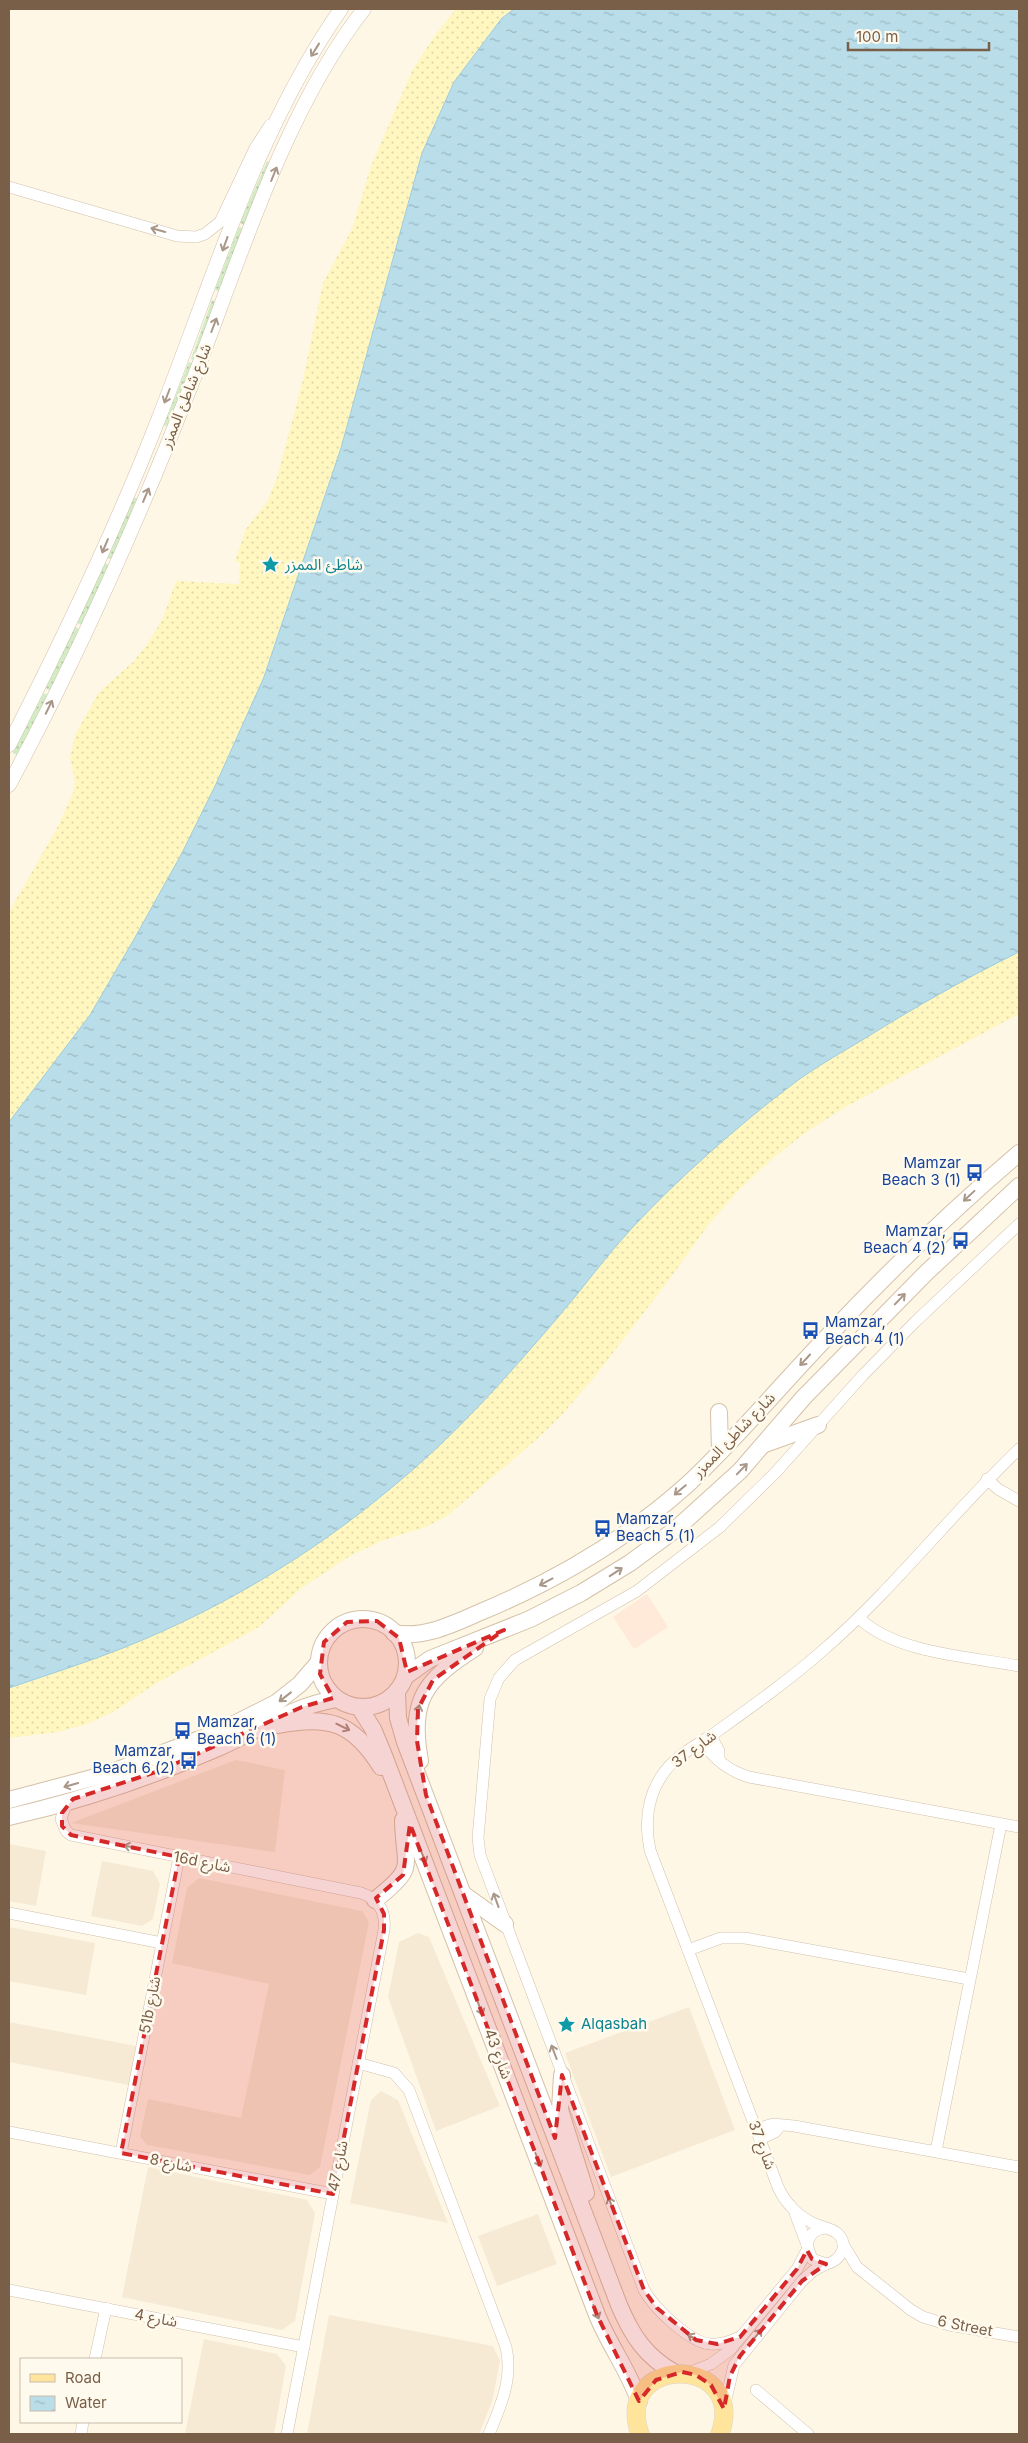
<svg xmlns="http://www.w3.org/2000/svg" width="1028" height="2443" font-family="Inter,'Noto Sans Arabic',sans-serif">
<style>
.residential{fill:#f6ead4}
.commercial{fill:#ffe9d9}
.green{fill:url(#green-dots)}
.sand{fill:url(#sand-dots)}
.water{fill:url(#water-ripples);stroke:#9eccdc}
.lines{fill:none;stroke-linecap:round;stroke-linejoin:round}
.minor-casing{stroke:#d1c0ab;stroke-width:12}
.tertiary-casing{stroke:#d1c0ab;stroke-width:15}
.secondary-casing{stroke:#d4c1a8;stroke-width:18}
.primary-casing{stroke:#dcd5cf;stroke-width:19}
.minor{stroke:#fff;stroke-width:11}
.tertiary{stroke:#fff;stroke-width:14}
.secondary{stroke:#fff;stroke-width:16}
.primary{stroke:#ffe49c;stroke-width:18}
.oneway{stroke:#a99788}
.marked{fill:#d62828;fill-opacity:0.2;stroke:#d62828;stroke-width:4;stroke-dasharray:10 6;stroke-linejoin:round}
.labels{text-anchor:middle;stroke-width:5;stroke-linejoin:round;paint-order:stroke}
.street-label{font-size:15px;fill:#7a5f48;stroke:#fffaee}
.culture-label{font-size:15px;fill:#0d838f;stroke:#fffaee;text-anchor:start}
.transit-label{font-size:15px;fill:#164399;stroke:#fffaee;text-anchor:end}
</style>
<defs>
<pattern id="green-dots" width="8" height="8" patternUnits="userSpaceOnUse" patternTransform="scale(1.25)"><rect width="8" height="8" fill="#d0edc3"/><path d="M2 2h.1M6 6h.1" fill="none" stroke="#aec3a0" stroke-width="1.8" stroke-linecap="round"/></pattern>
<pattern id="sand-dots" width="8" height="8" patternUnits="userSpaceOnUse" patternTransform="scale(1.25)"><rect width="8" height="8" fill="#fff7bf"/><path d="M2 2h.1M6 6h.1" fill="none" stroke="#ded6a6" stroke-width="1.8" stroke-linecap="round"/></pattern>
<pattern id="water-ripples" width="26" height="14" patternUnits="userSpaceOnUse" patternTransform="scale(1.25)"><rect width="26" height="14" fill="#b9deea"/><path d="M2 4q2-2 4 0t4 0M15 11q2-2 4 0t4 0" fill="none" stroke="#9bb7c0"/></pattern>
</defs>
<rect width="100%" height="100%" fill="#fef7e6"/>
<g class="residential">
<path d="M236,1760l49,10 -10,82 -204,-29z"/>
<path d="M9,1844l37,7 -10,55 -27,-5z"/>
<path d="M102,1861l51,10 7,13 -7,35 -11,7 -51,-10z"/>
<path d="M199,1878l163,33 7,11 -49,245 -10,8 -163,-30 -7,-9 8,-37 93,19 28,-134 -97,-21 15,-75z"/>
<path d="M9,1927l86,16 -9,52 -77,-14z"/>
<path d="M418,1933l11,4 71,169 -64,25 -48,-134 11,-55z"/>
<path d="M689,2007l46,123 -124,47 -46,-124z"/>
<path d="M9,2022l127,24 -7,39 -120,-23z"/>
<path d="M381,2091l17,9 50,123 -98,-20 21,-103z"/>
<path d="M148,2167l159,33 8,13 -20,108 -13,9 -160,-33z"/>
<path d="M538,2214l19,50 -60,22 -19,-50z"/>
<path d="M329,2315l164,31 7,15 -8,41 -13,32h-172z"/>
<path d="M204,2339l73,15 9,12 -12,68h-89z"/>
</g>
<path class="commercial" d="M647,1594l21,33 -34,22 -21,-32z"/>
<g class="green">
<path d="M267,161l6,3 -27,62 -6,-3z"/>
<path d="M239,227l6,2 -24,63 -6,-2z"/>
<path d="M212,300l5,2 -21,58 -5,-1z"/>
<path d="M189,362l5,2 -25,63 -5,-2z"/>
<path d="M133,497l5,2 -25,61 -5,-2z"/>
<path d="M105,563l5,3 -28,59 -5,-2z"/>
<path d="M75,627l5,3 -29,61 -5,-3z"/>
<path d="M44,693l5,3 -30,60 -6,-3z"/>
</g>
<g class="sand">
<path d="M456,9h58l-12,9 -80,135 -81,295 -77,229 -48,107 -34,69 -49,88 -43,74 -81,107v-210l48,-84 16,-35 2,-11 -5,-25 5,-22 24,-43 34,-30 16,-20 14,-24 13,-37 63,3 1,-21 -5,-2 11,-32 21,-27 10,-24 25,-94 21,-101 29,-54 19,-63 41,-95 21,-33z"/>
<path d="M1019,952v62l-172,92 -39,25 -36,28 -33,31 -30,34 -40,56 -73,95 -35,41 -25,24 -89,76 -21,11 -42,13 -34,16 -47,31 -44,40 -102,56 -44,29 -26,12 -29,8 -49,6v-50c38,-13 76,-25 114,-40 96,-38 188,-93 267,-159 63,-51 117,-112 169,-173 25,-29 47,-60 73,-88 47,-50 103,-100 157,-141 23,-18 50,-33 75,-48 51,-32 102,-61 155,-87z"/>
</g>
<path class="water" d="M514,9h505v943c-53,26 -104,55 -155,87 -25,15 -52,30 -75,48 -54,41 -110,91 -157,141 -26,28 -48,59 -73,88 -52,61 -106,122 -169,173 -79,66 -171,121 -267,159 -38,15 -76,27 -114,40v-566l81,-107 43,-74 49,-88 34,-69 48,-107 77,-229 81,-295 32,-71 48,-64z"/>
<g class="lines">
<defs>
<g id="minor">
<path d="M9,187l168,49 19,1 9,-3 15,-12 35,-74 15,-23"/>
<path d="M987,1479l11,10 21,12"/>
<path d="M859,1618c36,35 111,39 160,48"/>
<path d="M711,1736l8,15v7"/>
<path d="M702,1741c11,17 27,30 47,36l270,50"/>
<path d="M71,1802l-6,5 -4,12 5,12 5,4 290,58c18,6 25,19 23,37l-97,504"/>
<path d="M9,1913l153,30"/>
<path d="M688,1950l33,-12h24l224,41"/>
<path d="M358,2063l36,10 15,17 97,257c7,31 -5,59 -17,87"/>
<path d="M756,2129l17,-5 21,2 225,41"/>
<path d="M9,2132l324,62"/>
<path d="M760,2139l15,-7 5,-6"/>
<path d="M936,2151l65,-327"/>
<path d="M121,2153l58,-296"/>
<path d="M795,2213l12,32"/>
<path d="M826,2228c-11,1 -17,6 -19,17l5,14 14,5c15,-3 24,-20 11,-31 -6,-5 -15,-6 -22,-9 -16,-7 -30,-21 -37,-37l-128,-337c-6,-29 -3,-55 15,-79 14,-18 36,-28 54,-41 35,-25 70,-50 102,-78 72,-62 130,-138 198,-203"/>
<path d="M843,2244l14,23 54,43 12,7 26,8 70,12"/>
<path d="M9,2290l295,57"/>
<path d="M740,2337c-10,4 -19,8 -30,7 -21,-2 -56,-36 -66,-54l-164,-435 -2,-17 12,-139 9,-21 16,-18 122,-69 83,-64 56,-55 87,-97 52,-53 104,-98"/>
<path d="M95,2359l11,-51"/>
<path d="M688,2373l23,-9 19,-14 67,-81 10,-19"/>
<path d="M756,2390l52,44"/>
<path d="M724,2408l10,-43 68,-84 11,-10 13,-7"/>
<path d="M81,2434l2,-12"/>
</g>
<g id="tertiary">
<path d="M9,745c54,-106 106,-214 149,-325 55,-139 97,-288 183,-411"/>
<path d="M9,785c72,-134 133,-273 188,-415 45,-118 89,-261 167,-361"/>
</g>
<g id="secondary">
<path d="M719,1412l1,40"/>
<path d="M765,1444l53,-19"/>
<circle cx="363" cy="1663" r="44"/>
<path d="M394,1633c31,6 61,-10 89,-22 74,-31 145,-73 205,-127 49,-46 92,-98 139,-147 61,-65 125,-127 192,-184"/>
<path d="M406,1676l24,-17 100,-40 51,-26 49,-30 46,-34 64,-58 64,-74 123,-125 92,-86"/>
<path d="M397,1692l1,26 7,24 214,563c13,31 27,52 56,68"/>
<path d="M359,1707l14,22 10,24 214,562c12,30 32,56 42,86"/>
<path d="M278,1725c50,-10 75,-3 103,42"/>
<path d="M420,1761c-11,-62 5,-81 55,-113"/>
<path d="M9,1800l98,-26 109,-41 60,-30 24,-19 19,-22"/>
<path d="M9,1817c71,-16 142,-40 209,-69 39,-17 75,-42 118,-49"/>
<path d="M463,1894l42,30"/>
<path d="M375,1900c43,-34 29,-31 28,-80"/>
<path d="M562,2075l-2,35 26,83"/>
</g>
<path id="primary" d="M640,2434c-28,-80 108,-80 80,0"/>
</defs>
<use href="#minor" class="minor-casing"/>
<use href="#tertiary" class="tertiary-casing"/>
<use href="#secondary" class="secondary-casing"/>
<use href="#primary" class="primary-casing"/>
<use href="#minor" class="minor"/>
<use href="#tertiary" class="tertiary"/>
<use href="#secondary" class="secondary"/>
<use href="#primary" class="primary"/>
</g>
<defs><path id="oneway-shaft" d="M-6 0H5M1.5-3L5.5 0L1.5 3" fill="none" stroke-width="1.6" stroke-linecap="round" stroke-linejoin="round" transform="scale(1.25)"/></defs>
<g class="oneway">
<use href="#oneway-shaft" transform="translate(315 50) rotate(122)"/>
<use href="#oneway-shaft" transform="translate(274 174) rotate(-68)"/>
<use href="#oneway-shaft" transform="translate(158 230) rotate(-164)"/>
<use href="#oneway-shaft" transform="translate(225 244) rotate(110)"/>
<use href="#oneway-shaft" transform="translate(214 325) rotate(-69)"/>
<use href="#oneway-shaft" transform="translate(167 396) rotate(111)"/>
<use href="#oneway-shaft" transform="translate(146 495) rotate(-67)"/>
<use href="#oneway-shaft" transform="translate(105 546) rotate(113)"/>
<use href="#oneway-shaft" transform="translate(49 707) rotate(-64)"/>
<use href="#oneway-shaft" transform="translate(969 1196) rotate(137)"/>
<use href="#oneway-shaft" transform="translate(900 1299) rotate(-46)"/>
<use href="#oneway-shaft" transform="translate(805 1360) rotate(133)"/>
<use href="#oneway-shaft" transform="translate(742 1469) rotate(-46)"/>
<use href="#oneway-shaft" transform="translate(680 1490) rotate(140)"/>
<use href="#oneway-shaft" transform="translate(616 1572) rotate(-33)"/>
<use href="#oneway-shaft" transform="translate(546 1582) rotate(152)"/>
<use href="#oneway-shaft" transform="translate(285 1697) rotate(142)"/>
<use href="#oneway-shaft" transform="translate(418 1712) rotate(-78)"/>
<use href="#oneway-shaft" transform="translate(343 1727) rotate(26)"/>
<use href="#oneway-shaft" transform="translate(71 1785) rotate(164)"/>
<use href="#oneway-shaft" transform="translate(131 1847) rotate(-169)"/>
<use href="#oneway-shaft" transform="translate(423 1856) rotate(69)"/>
<use href="#oneway-shaft" transform="translate(496 1900) rotate(-110)"/>
<use href="#oneway-shaft" transform="translate(480 2008) rotate(69)"/>
<use href="#oneway-shaft" transform="translate(554 2052) rotate(-111)"/>
<use href="#oneway-shaft" transform="translate(538 2160) rotate(69)"/>
<use href="#oneway-shaft" transform="translate(611 2204) rotate(-111)"/>
<use href="#oneway-shaft" transform="translate(596 2312) rotate(69)"/>
<use href="#oneway-shaft" transform="translate(757 2335) rotate(-51)"/>
<use href="#oneway-shaft" transform="translate(694 2338) rotate(-149)"/>
</g>
<path class="marked" d="M377,1621l22,17 8,34 97,-42 -71,50 -15,29 -1,32 9,54 129,343 7,-63 82,215 13,18 39,32 21,4 23,-7 57,-68 10,-19 5,9 14,5 -24,17 -62,75 -10,20 -6,33 -13,-24 -15,-10 -14,-3 -26,8 -17,21 -42,-86 -187,-491 -7,51 -27,23 8,16v16l-51,264 -212,-41 58,-296 -108,-22 -9,-9v-13l11,-14 86,-28 143,-64 31,-9 -13,-24 4,-32 23,-20z"/>
<defs>
<symbol id="sight-bare" viewBox="-9 -9 18 18"><path d="M0-6L1.8-2.2L6-1.7L2.9 1.2L3.7 5.4L0 3.3L-3.7 5.4L-2.9 1.2L-6-1.7L-1.8-2.2Z" fill="#0f9aa8" stroke="#fffaee" stroke-width="2.5" paint-order="stroke"/></symbol>
<symbol id="bus-bare" viewBox="-9 -9 18 18"><path d="M-5-6H5V4H4V6H2V4H-2V6H-4V4H-5ZM-3.5-4V0h7V-4ZM-3.5 1.2v1.5H-2V1.2ZM2 1.2v1.5H3.5V1.2Z" fill="#1a4fb4" stroke="#fffaee" stroke-width="2.5" paint-order="stroke"/></symbol>
</defs>
<g fill-rule="evenodd">
<use href="#sight-bare" x="258" y="552" width="25" height="25"/>
<use href="#bus-bare" x="962" y="1160" width="25" height="25"/>
<use href="#bus-bare" x="948" y="1228" width="25" height="25"/>
<use href="#bus-bare" x="798" y="1318" width="25" height="25"/>
<use href="#bus-bare" x="590" y="1516" width="25" height="25"/>
<use href="#bus-bare" x="170" y="1718" width="25" height="25"/>
<use href="#bus-bare" x="176" y="1748" width="25" height="25"/>
<use href="#sight-bare" x="554" y="2012" width="25" height="25"/>
</g>
<g class="labels">
<g class="street-label">
<text transform="translate(186 396) rotate(-68)" y="5">شارع شاطئ الممزر</text>
<text transform="translate(734 1435) rotate(-46)" y="5">شارع شاطئ الممزر</text>
<text transform="translate(694 1749) rotate(-37)" y="5">شارع 37</text>
<text transform="translate(202 1862) rotate(11)" y="5">16d شارع</text>
<text transform="translate(150 2005) rotate(-79)" y="5">51b شارع</text>
<text transform="translate(498 2054) rotate(69)" y="5">شارع 43</text>
<text transform="translate(762 2145) rotate(69)" y="5">شارع 37</text>
<text transform="translate(171 2163) rotate(11)" y="5">شارع 8</text>
<text transform="translate(338 2166) rotate(-79)" y="5">شارع 47</text>
<text transform="translate(156 2318) rotate(11)" y="5">شارع 4</text>
<text transform="translate(965 2326) rotate(11)" y="5">6 Street</text>
</g>
<g class="culture-label">
<text x="285" y="570">شاطئ الممزر</text>
<text x="581" y="2029">Alqasbah</text>
</g>
<g class="transit-label">
<text x="961" y="1168">Mamzar<tspan x="961" dy="17">Beach 3 (1)</tspan></text>
<text x="946" y="1236">Mamzar,<tspan x="946" dy="17">Beach 4 (2)</tspan></text>
<text x="825" y="1327" text-anchor="start">Mamzar,<tspan x="825" dy="17">Beach 4 (1)</tspan></text>
<text x="616" y="1524" text-anchor="start">Mamzar,<tspan x="616" dy="17">Beach 5 (1)</tspan></text>
<text x="197" y="1727" text-anchor="start">Mamzar,<tspan x="197" dy="17">Beach 6 (1)</tspan></text>
<text x="175" y="1756">Mamzar,<tspan x="175" dy="17">Beach 6 (2)</tspan></text>
</g>
</g>
<rect width="1028" height="2443" fill="none" stroke="#7a5f48" stroke-width="20"/>
<rect x="20" y="2358" width="162" height="65" fill="#fffaee" stroke="#cabcac"/>
<rect x="30" y="2374" width="25" height="8" fill="#ffe49c" stroke="#cabcac"/>
<text x="65" y="2383" font-size="15" fill="#7a5f48">Road</text>
<rect x="30" y="2396" width="25" height="15" fill="url(#water-ripples)" stroke="#cabcac"/>
<text x="65" y="2408" font-size="15" fill="#7a5f48">Water</text>
<path d="M848 42v8h141v-8" fill="none" stroke="#7a5f48" stroke-width="2.5"/>
<text x="856" y="42" font-size="15" fill="#7a5f48" stroke="#fffaee" stroke-width="4" paint-order="stroke">100 m</text>
</svg>
